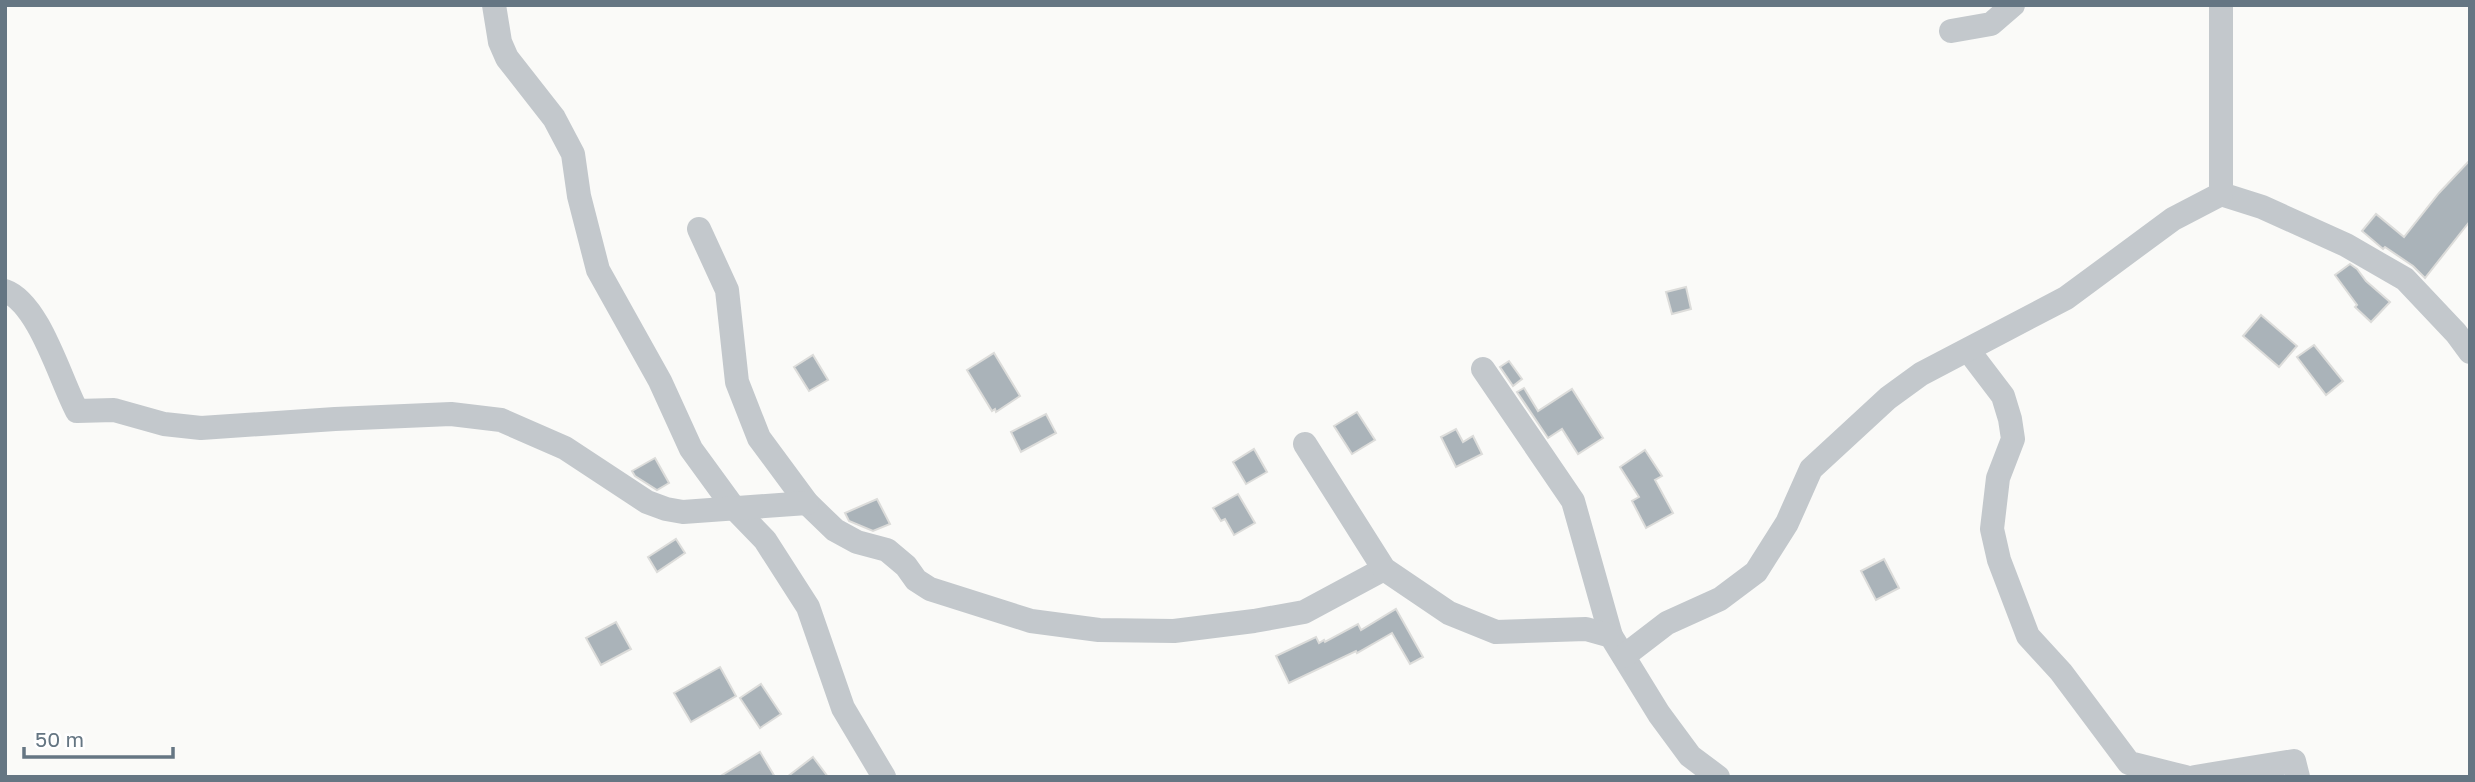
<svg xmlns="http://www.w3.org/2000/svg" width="2475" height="782" font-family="'Golos Text',sans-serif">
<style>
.building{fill:#aab3b9;stroke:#dcdcda;stroke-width:2}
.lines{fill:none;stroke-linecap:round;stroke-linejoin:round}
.minor{stroke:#c3c8cc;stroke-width:24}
</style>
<rect width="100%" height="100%" fill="#fafaf8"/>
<g class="building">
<path d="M2470,160v61l-45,57 -12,-12 -28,-19 -2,2 -21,-18 14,-17 28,23 35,-44z"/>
<path d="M2350,264l7,5 9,12 24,21 -19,20 -16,-15 2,-2 -22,-30z"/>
<path d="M1686,287l5,22 -19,5 -6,-22z"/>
<path d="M2261,315l36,31 -18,21 -36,-31z"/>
<path d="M2314,345l29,36 -17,14 -29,-38z"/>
<path d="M994,353l26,43 -24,16 -1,-3 -3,2 -25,-41z"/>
<path d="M813,355l15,25 -19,11 -15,-24z"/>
<path d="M1509,361l13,18 -9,7 -13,-19z"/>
<path d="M1524,388l14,23 34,-22 31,49 -25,16 -16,-25 -14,9 -31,-46z"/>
<path d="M1357,412l18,28 -23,14 -18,-28z"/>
<path d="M1046,414l10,19 -35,19 -10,-20z"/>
<path d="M1456,429l7,13 10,-6 9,18 -26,13 -15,-30z"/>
<path d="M1254,449l13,23 -21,12 -13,-22z"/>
<path d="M1645,450l17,26 -7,4 18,33 -27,15 -14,-27 7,-4 -19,-30z"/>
<path d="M655,458l14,25 -12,7 -22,-14 -3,-5z"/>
<path d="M1238,494l17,29 -21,12 -9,-16 -4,2 -8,-13z"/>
<path d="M877,499l13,25 -17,7 -24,-10 -4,-8z"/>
<path d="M676,539l9,14 -28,19 -9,-15z"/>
<path d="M1884,559l15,29 -23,12 -15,-29z"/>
<path d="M1396,609l27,48 -13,7 -18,-31 -35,20 -1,-2 -67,32 -13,-27 40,-19 3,6 5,-3 1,2 33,-18 3,6z"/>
<path d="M616,622l15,27 -30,16 -15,-27z"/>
<path d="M720,667l16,29 -45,26 -17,-29z"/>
<path d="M761,684l20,30 -21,14 -20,-30z"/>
<path d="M760,752l15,25h-56z"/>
<path d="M813,757l15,20h-41z"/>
</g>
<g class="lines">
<g class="minor">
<path d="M494,5l6,37 7,16 47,60 19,36 6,42 19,74 62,111 31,68 43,59 31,32 43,67 35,101 41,69"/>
<path d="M1951,31l40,-7 22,-19"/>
<path d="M2221,194l41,13 84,38 59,34 51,54 14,19"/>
<path d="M699,229l28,61 10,92 22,56 48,65 28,27 22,12 30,8 19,16 10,14 14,9 101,32 68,9 75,1 80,-10 50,-9 80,-43"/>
<path d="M5,291c34,12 55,88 72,120l37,-1 50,14 37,4 134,-9 116,-5 50,6 64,28 82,54 19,7 17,3 124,-9"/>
<path d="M1968,350l35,46 7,23 3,20 -15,39 -6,51 7,31 29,76 33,36 68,91 56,14"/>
<path d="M1483,369l90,132 38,135"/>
<path d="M1305,444l79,125 65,44 47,19 90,-3 25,7 48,78 31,42 28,21"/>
<path d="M1624,656l43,-33 53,-24 36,-27 31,-49 24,-54 77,-71 33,-24 145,-76 107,-79 48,-25v-189"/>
<path d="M2195,777l99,-16 4,16"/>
</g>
</g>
<rect width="2475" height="782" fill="none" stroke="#657683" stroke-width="14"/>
<path d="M24 747v10h149v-10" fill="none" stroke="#657683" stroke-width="3.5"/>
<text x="35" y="747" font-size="21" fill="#657683" stroke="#ffffff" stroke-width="5" paint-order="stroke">50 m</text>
</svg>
